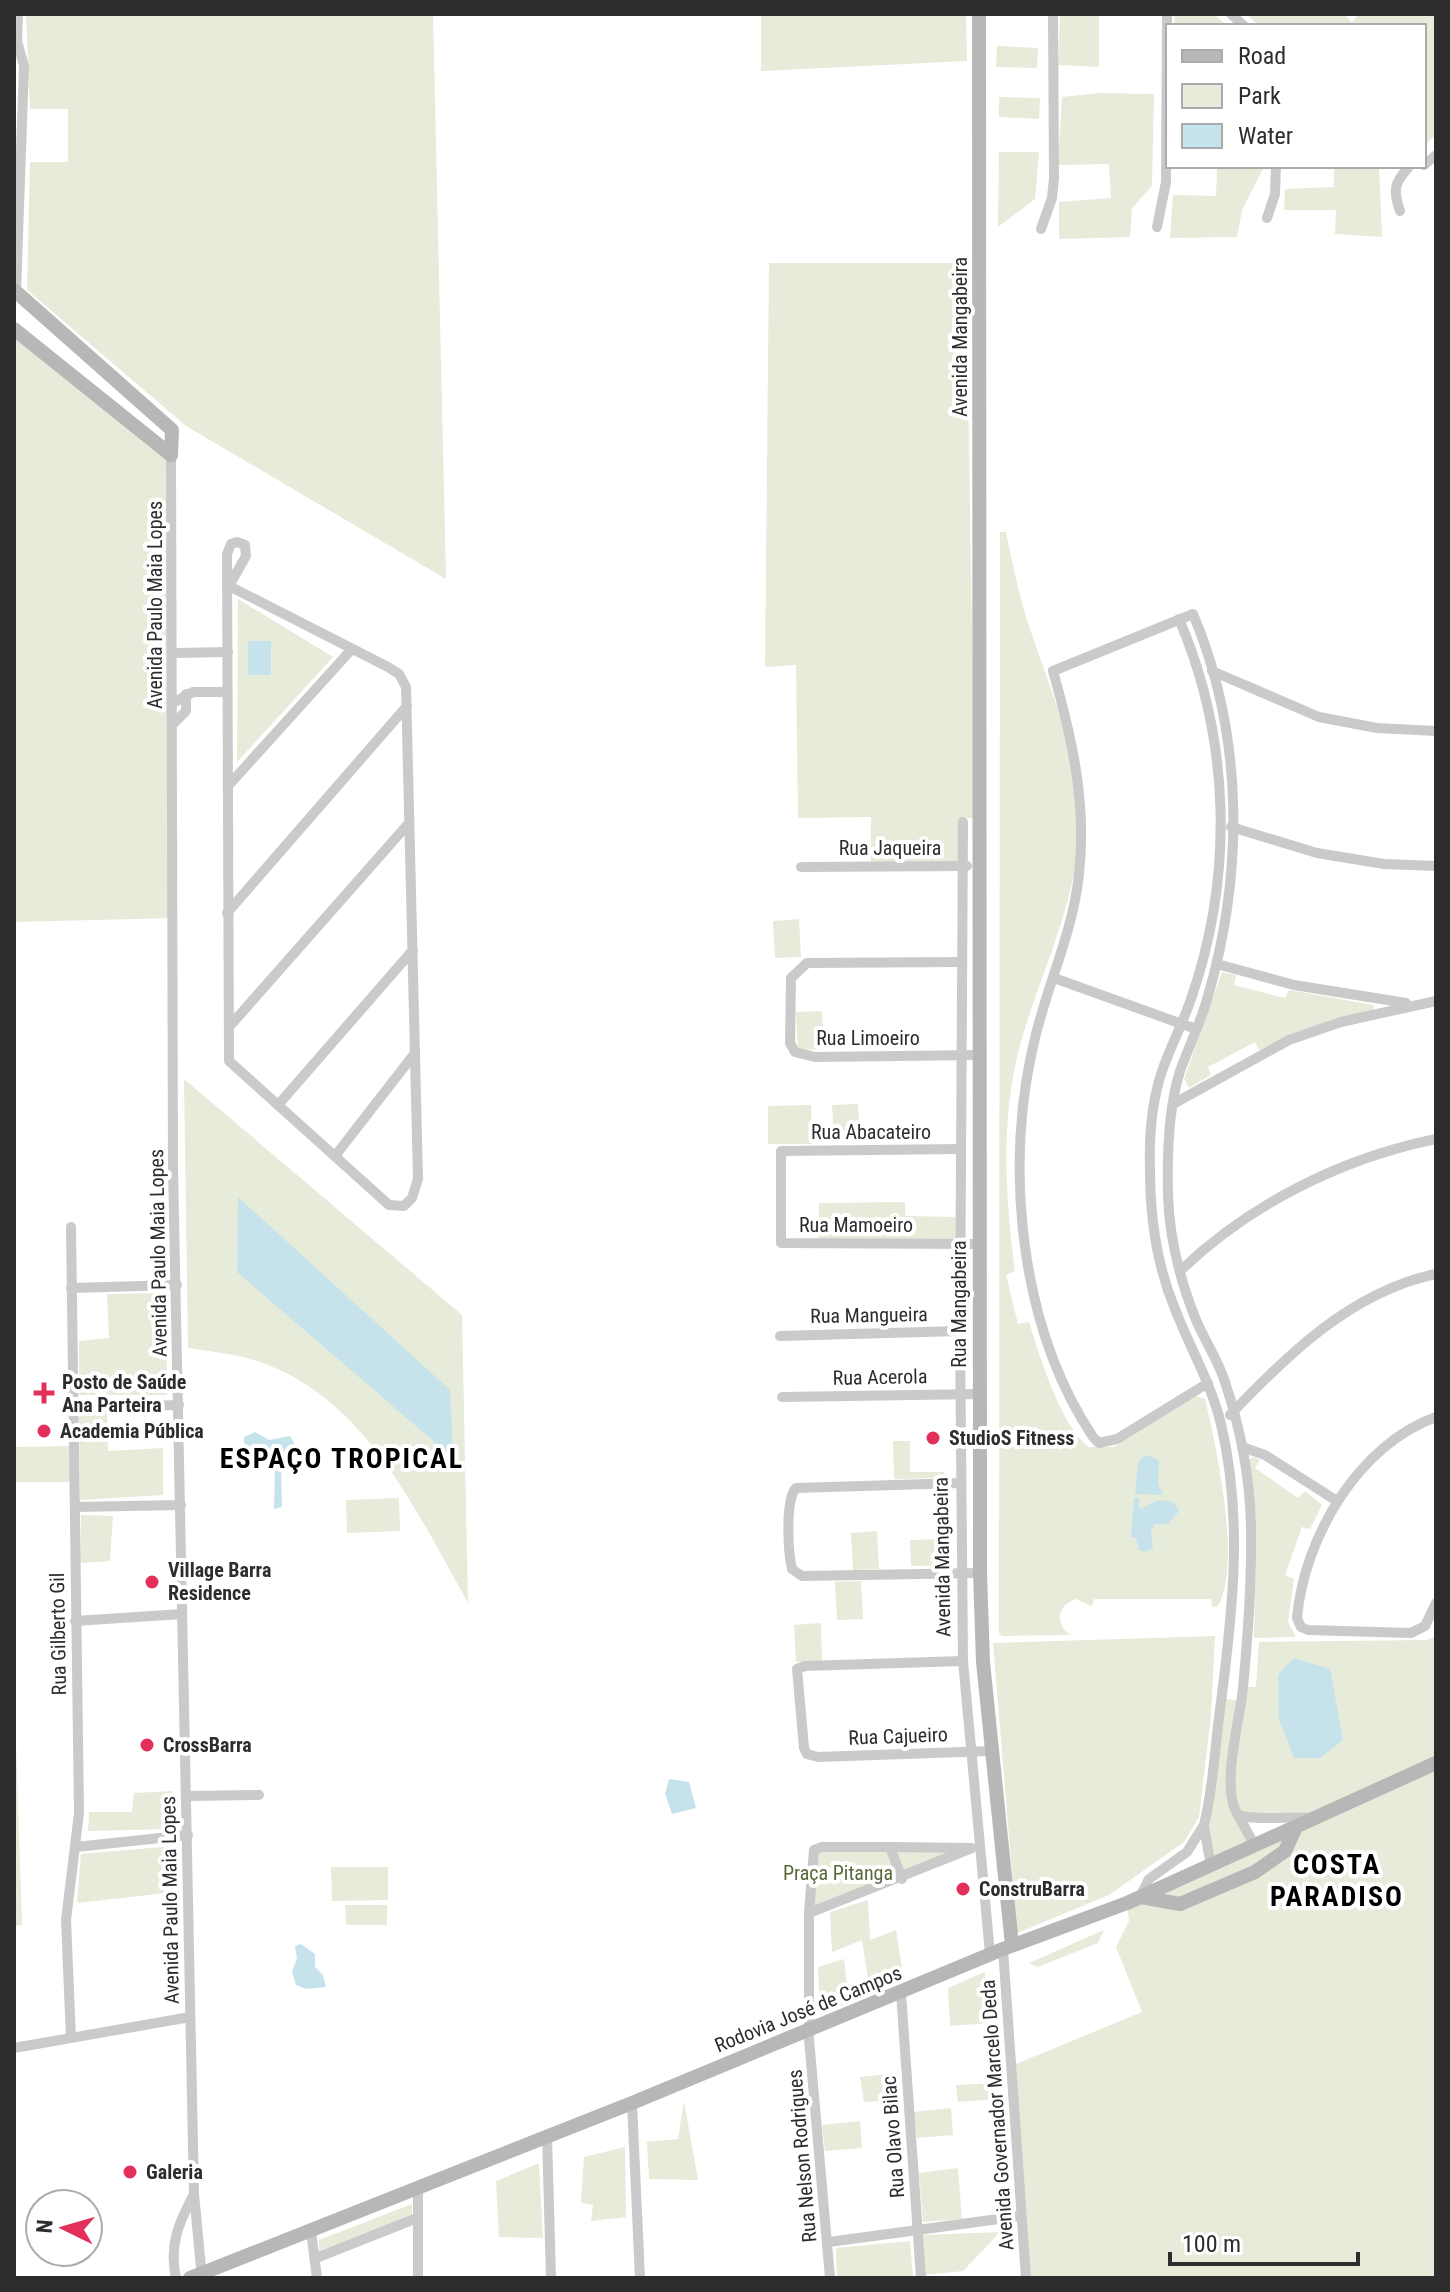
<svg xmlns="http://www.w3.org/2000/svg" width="1450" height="2292" font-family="'Roboto Condensed',sans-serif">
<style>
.green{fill:#e6ebda;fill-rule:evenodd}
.water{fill:#c6e3eb}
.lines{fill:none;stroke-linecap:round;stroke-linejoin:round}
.street{stroke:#cacaca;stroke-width:10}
.secondary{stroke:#b7b7b7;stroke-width:14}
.poi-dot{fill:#e42f5b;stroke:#fff;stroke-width:3}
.labels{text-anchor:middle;stroke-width:8;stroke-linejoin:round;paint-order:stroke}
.street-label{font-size:20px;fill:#2d2d2d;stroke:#fff}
.poi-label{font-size:20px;font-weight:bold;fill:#2d2d2d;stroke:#fff;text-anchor:start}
.park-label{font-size:20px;fill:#58683b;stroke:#fff}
.district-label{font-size:28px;font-weight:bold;letter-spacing:2px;fill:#000;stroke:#fff}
</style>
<rect width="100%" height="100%" fill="#fff"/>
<g class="green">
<path d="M26,14h407l13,565 -260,-153 -159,-136 3,-128h38v-53h-38z"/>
<path d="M761,14h205l1,47 -206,10z"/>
<path d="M1175,14h39l13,12h-53z"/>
<path d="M1246,14h98l8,8 7,-8h77v120l-12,13v-121h-165z"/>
<path d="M1060,16h39v51l-41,-2z"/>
<path d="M997,46l41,2 -1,20 -41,-1z"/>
<path d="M1098,93l56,1 -2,92 -20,22 -2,29 -71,2v-37l52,-4 -2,-34 -51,1 4,-68z"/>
<path d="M999,97l41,1 -1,21 -40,-2z"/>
<path d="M999,152h40l-4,47 -37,28z"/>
<path d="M1334,166h45l3,71 -47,-3 1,-24h-52l1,-21 49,-2z"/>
<path d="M1217,168l46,1 -21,41 -5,27 -67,1 3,-43 43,1z"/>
<path d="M769,263h197l9,555h-12v48h-92v-49l-73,1 -2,-153 -31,2z"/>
<path d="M14,329l157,126 3,463 -160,4z"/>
<path d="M1000,532h6c6,29 12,59 21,88 21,64 49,125 52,193 3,81 -37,154 -58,229 -21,74 -16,154 -6,229l-9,4 12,49 11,-2c10,32 32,105 60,125h25l79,-52 12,4c11,47 37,165 13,207l-6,1 -1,-8h-117l-2,7 -16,-7c-19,6 -22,26 -5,36l-69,1 -3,-3z"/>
<path d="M238,599l95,58 -96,105z"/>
<path d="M799,919l2,38 -26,1 -2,-37z"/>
<path d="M1222,972l14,3 -2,10 51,13 4,-8 85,15v5l-115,40 -4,-8 -47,25 3,8 -22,13 -5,-9z"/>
<path d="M822,1011l2,38 -26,1 -2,-38z"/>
<path d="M184,1079l278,236 6,288c-51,-90 -102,-205 -208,-241 -22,-8 -49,-10 -72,-14z"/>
<path d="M858,1104l2,37 -26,1 -2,-37z"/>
<path d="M811,1105l1,39h-44v-38z"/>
<path d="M905,1202v14l56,1v27l-143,-1 1,-40z"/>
<path d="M167,1293v102h-88v-54l30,-3 -2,-44z"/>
<path d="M107,1411l1,40 55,-3v47l-83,5 -1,-88z"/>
<path d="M893,1441h17v31h34v6l-50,1z"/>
<path d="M74,1446v36h-60v-35z"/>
<path d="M1254,1457l6,3 -5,8 43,30 7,-7 17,14 -12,24 -8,-2 -17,48 9,4 -6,43 8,15 -42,1 2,-92 -7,-86z"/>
<path d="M399,1498l1,33 -53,2 -1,-33z"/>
<path d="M81,1515l32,1 -3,45 -30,2z"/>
<path d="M877,1531l2,38 -26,1 -2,-37z"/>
<path d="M947,1539l1,26 -37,1 -1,-26z"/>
<path d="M861,1581l2,38 -26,1 -2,-38z"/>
<path d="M821,1623l1,38 -26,1 -2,-37z"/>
<path d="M1215,1636l-4,79 -12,102 -15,25 -75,53 -92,38 -24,-290z"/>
<path d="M1436,1636v642h-406l-19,-212 131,-54 -26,-65 13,-26 -2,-18 84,-37 -6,-20 21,-147 15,2 2,-14h13l3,-45 168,-2zM1239,1816l75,3 -59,26z"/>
<path d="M14,1681l8,244 -8,1z"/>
<path d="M173,1791l-1,38 -84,2 1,-19h43l2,-19z"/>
<path d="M174,1846l1,46 -98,11 4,-49z"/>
<path d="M972,1848l-163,65 5,-63z"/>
<path d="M331,1867h57v33l-56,1z"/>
<path d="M868,1900l2,40 26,-10 7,45 -33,15 -8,-50 -30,12 -2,-40z"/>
<path d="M345,1905h42v20h-41z"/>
<path d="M1104,1930l-6,13 -60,24 -9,-4z"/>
<path d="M844,1959l5,43 -29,12 -2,-47z"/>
<path d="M985,1972l4,51 -39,3 -2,-38z"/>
<path d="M898,2073l2,26 -36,3 -4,-25z"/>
<path d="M996,2083l1,16 -39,3 -2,-17z"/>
<path d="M684,2101l14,79 -49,-1 -2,-37 31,-3z"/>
<path d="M951,2108l2,27 -36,3 -4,-26z"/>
<path d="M860,2121l2,27 -37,3 -3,-26z"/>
<path d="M625,2147l1,70 -35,4 2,-16 -12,-2 3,-46z"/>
<path d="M539,2163l4,75 -44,-1 -3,-56z"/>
<path d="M958,2168l4,51 -39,3 -4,-49z"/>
<path d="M412,2204v11l-93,36v-11z"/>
<path d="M1000,2232l-37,39 -39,4 -1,-40z"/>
<path d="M910,2241l3,37h-76l-1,-30z"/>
</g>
<g class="water">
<rect x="248" y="641" width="23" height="34"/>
<path d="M238,1197l212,193 3,68 -216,-186z"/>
<path d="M255,1432l14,8 21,-4 10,17 -19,15 1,39 -8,2 1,-45 3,-3 -4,-10 -18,1 -12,-9v-6z"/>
<path d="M1146,1455l13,5 -1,24 5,11 -28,-1 3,-32z"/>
<path d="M1134,1498h5v11l20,-9 14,2 6,9 -11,13h-13l-4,6 2,17 -8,5 -6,-2 -3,-12 -5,-1z"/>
<path d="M1294,1658l36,11 13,71 -23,18h-26l-15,-39 -1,-44z"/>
<path d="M669,1779l20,3 7,26 -24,6 -7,-20z"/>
<path d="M301,1944l14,10v13l8,8 3,12 -20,2 -10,-4 -4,-13 5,-14 -2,-12z"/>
</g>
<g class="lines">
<g class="street">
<path d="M1231,14l13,12"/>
<path d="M1424,165l12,-10"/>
<path d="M1400,211c-7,-20 -6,-28 8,-43"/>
<path d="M1267,218l8,-24 1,-28"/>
<path d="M1157,227l9,-45 1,-168"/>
<path d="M1041,229l11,-31 2,-20 -1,-164"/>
<path d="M16,293l8,-227 -7,-25 1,-27"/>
<path d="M171,455l2,713 21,1026 8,84"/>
<path d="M229,586l17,-30 -1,-11 -8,-3 -6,2 -4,10 2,507 160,144 15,1 8,-8 6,-19 -12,-492 -7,-13 -11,-7 -159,-81"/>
<path d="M174,653l54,-1"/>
<path d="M1212,671l107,46 58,11 59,3"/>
<path d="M173,703l20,-11h34"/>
<path d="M173,724l13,-13v-17"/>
<path d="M228,786l123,-136"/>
<path d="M963,822l-3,509 3,330 27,293"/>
<path d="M1231,827l86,26 67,11 52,2"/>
<path d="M801,867l166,-1"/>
<path d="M227,913l180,-207"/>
<path d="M961,962l-154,1 -16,15 -1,65 5,9 20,5 164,-2"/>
<path d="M1217,964l77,21 112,18"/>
<path d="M1054,978l142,51"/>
<path d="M229,1027l180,-204"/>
<path d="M1173,1104l116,-64 52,-18 95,-21"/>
<path d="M278,1105l135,-155"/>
<path d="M961,1149l-180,2v92l198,1"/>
<path d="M335,1156l80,-103"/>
<path d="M71,1227l8,586 -13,107 5,118"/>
<path d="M1180,1271c70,-67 162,-113 256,-132"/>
<path d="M71,1288l106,-3"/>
<path d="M780,1336l180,-5"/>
<path d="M1208,1383l-91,56 -18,4 -6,-6c-74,-111 -89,-271 -58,-399 13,-55 38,-106 44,-164 8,-70 -7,-136 -26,-203l140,-57c51,121 51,258 15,382 -7,26 -19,50 -28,75 -12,38 -13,83 -12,123 1,43 12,86 28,126 9,21 22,40 29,62 15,45 25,97 26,145 1,53 -3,108 -8,161 -3,32 -23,100 -5,127 18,6 54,1 76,3"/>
<path d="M782,1397l197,-3"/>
<path d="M73,1408l106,-3"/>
<path d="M1230,1415c56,-59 122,-124 206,-141"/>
<path d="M1436,1417c-78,28 -132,121 -139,201l4,9 7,3 103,3 14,-7 11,-23"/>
<path d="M1242,1447l23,8 72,46"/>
<path d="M961,1483l-165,5c-11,12 -8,64 -4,81l10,7 178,-3"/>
<path d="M75,1507l106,-2"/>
<path d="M75,1621l107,-7"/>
<path d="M963,1661l-158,5 -8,3 7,79 3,6 11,3 173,-6"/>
<path d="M187,1796l72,-1"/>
<path d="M1238,1815l17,31"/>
<path d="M1204,1827l7,39"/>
<path d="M76,1847l112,-12"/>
<path d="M890,1847l82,1 -163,65 5,-63 8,-3z"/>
<path d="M890,1847l12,32"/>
<path d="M1140,1897l9,-18 38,-27 17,-27c10,-40 11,-82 17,-123 12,-93 22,-185 0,-278 -10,-41 -31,-76 -46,-115 -18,-43 -25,-93 -25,-140 -1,-31 2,-68 12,-98 9,-26 22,-50 30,-75 42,-123 38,-258 -13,-377"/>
<path d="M809,1913v126l21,239"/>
<path d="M1003,1949l23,329"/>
<path d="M901,1993l20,285"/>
<path d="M14,2048l176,-31"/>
<path d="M632,2103l8,175"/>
<path d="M547,2136l4,142"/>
<path d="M418,2189v89"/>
<path d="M311,2231l6,47"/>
<path d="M829,2242l192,-26"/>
<path d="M316,2258l101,-40"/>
<path d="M176,2278c-7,-32 2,-54 17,-82"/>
</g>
<g class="secondary">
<path d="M979,14l1,1559 3,89 29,283"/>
<path d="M14,290l158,140 -1,25"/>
<path d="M14,329l157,126"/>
<path d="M1141,1897l39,7 75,-32 30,-21 11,-24"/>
<path d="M190,2278l442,-175 371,-154 124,-46 309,-140"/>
</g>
</g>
<g class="poi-dot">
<path d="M40 1381h8v8h8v8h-8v8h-8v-8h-8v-8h8z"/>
<circle cx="44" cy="1431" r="8"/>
<circle cx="933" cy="1438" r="8"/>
<circle cx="152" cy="1582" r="8"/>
<circle cx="147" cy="1745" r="8"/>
<circle cx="963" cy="1889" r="8"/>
<circle cx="130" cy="2172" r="8"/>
</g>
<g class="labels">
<g class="street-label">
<text transform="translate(960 337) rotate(-90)" y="7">Avenida Mangabeira</text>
<text transform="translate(155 605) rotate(-90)" y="7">Avenida Paulo Maia Lopes</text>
<text x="890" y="855">Rua Jaqueira</text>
<text x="868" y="1045">Rua Limoeiro</text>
<text x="871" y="1139">Rua Abacateiro</text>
<text x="856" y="1232">Rua Mamoeiro</text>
<text transform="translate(158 1253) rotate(-91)" y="7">Avenida Paulo Maia Lopes</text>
<text transform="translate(959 1304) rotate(-90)" y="7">Rua Mangabeira</text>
<text transform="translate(869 1315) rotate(-1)" y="7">Rua Mangueira</text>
<text transform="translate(880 1377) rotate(-1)" y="7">Rua Acerola</text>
<text transform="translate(942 1557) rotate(-91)" y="7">Avenida Mangabeira</text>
<text transform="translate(58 1634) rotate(-91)" y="7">Rua Gilberto Gil</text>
<text transform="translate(898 1736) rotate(-2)" y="7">Rua Cajueiro</text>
<text transform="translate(170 1900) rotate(-91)" y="7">Avenida Paulo Maia Lopes</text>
<text transform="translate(808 2009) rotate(-22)" y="7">Rodovia José de Campos</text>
<text transform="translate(997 2115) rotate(-94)" y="7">Avenida Governador Marcelo Deda</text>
<text transform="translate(893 2137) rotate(-94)" y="7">Rua Olavo Bilac</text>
<text transform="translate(802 2156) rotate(-95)" y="7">Rua Nelson Rodrigues</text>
</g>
<g class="poi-label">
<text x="62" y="1389">Posto de Saúde<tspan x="62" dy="23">Ana Parteira</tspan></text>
<text x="60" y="1438">Academia Pública</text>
<text x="949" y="1445">StudioS Fitness</text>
<text x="168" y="1577">Village Barra<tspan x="168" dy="23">Residence</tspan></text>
<text x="163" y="1752">CrossBarra</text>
<text x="979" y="1896">ConstruBarra</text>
<text x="146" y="2179">Galeria</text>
</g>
<g class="park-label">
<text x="838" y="1880">Praça Pitanga</text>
</g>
<g class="district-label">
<text x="342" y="1468">ESPAÇO TROPICAL</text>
<text x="1337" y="1874">COSTA<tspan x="1337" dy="32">PARADISO</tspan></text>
</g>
</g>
<rect width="1450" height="2292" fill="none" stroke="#2d2d2d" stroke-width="32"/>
<rect x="1166" y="24" width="260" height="144" fill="#ffffff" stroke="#ababab" stroke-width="2"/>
<rect x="1182" y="50" width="40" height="12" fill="#b7b7b7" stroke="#ababab" stroke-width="2"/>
<text x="1238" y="64" font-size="24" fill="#2d2d2d">Road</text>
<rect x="1182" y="84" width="40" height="24" fill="#e6ebda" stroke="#ababab" stroke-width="2"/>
<text x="1238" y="104" font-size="24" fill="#2d2d2d">Park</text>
<rect x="1182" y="124" width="40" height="24" fill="#c6e3eb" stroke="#ababab" stroke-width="2"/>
<text x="1238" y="144" font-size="24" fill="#2d2d2d">Water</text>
<g transform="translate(64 2228) rotate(275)"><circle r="38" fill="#ffffff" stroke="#ababab" stroke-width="2"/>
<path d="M0-6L14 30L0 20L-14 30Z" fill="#e42f5b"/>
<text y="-12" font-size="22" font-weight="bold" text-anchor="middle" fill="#2d2d2d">N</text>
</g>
<path d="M1170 2252v12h188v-12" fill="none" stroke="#2d2d2d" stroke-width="4"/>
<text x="1182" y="2252" font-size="24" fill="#2d2d2d" stroke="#ffffff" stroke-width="6" paint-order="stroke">100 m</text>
</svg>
